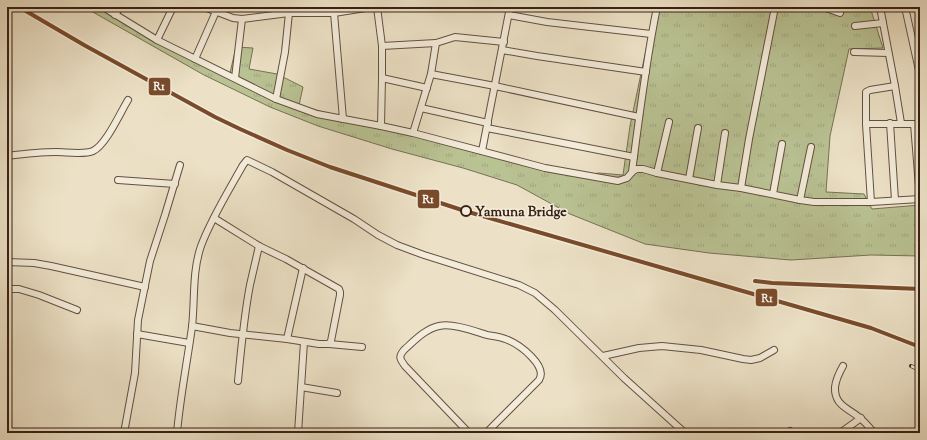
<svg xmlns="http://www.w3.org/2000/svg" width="927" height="440" font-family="'Sorts Mill Goudy',serif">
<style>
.grass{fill:url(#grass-tufts);stroke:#787154}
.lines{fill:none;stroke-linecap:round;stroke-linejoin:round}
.minor-casing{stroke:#645041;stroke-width:8}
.minor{stroke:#f3ecda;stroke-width:6}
.rail-casing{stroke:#372015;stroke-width:4}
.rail{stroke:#f3ecda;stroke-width:2.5;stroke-dasharray:8;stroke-linecap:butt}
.rail-1-casing{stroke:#f3ecda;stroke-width:7}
.rail-1{stroke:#7a4b2a;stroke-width:4}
.stop-dot{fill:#f3ecda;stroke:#372015;stroke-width:2}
.labels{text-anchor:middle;stroke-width:3;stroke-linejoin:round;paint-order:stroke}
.stop-label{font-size:14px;font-weight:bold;fill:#372015;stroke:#f3ecda;text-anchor:start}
.line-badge{stroke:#f3ecda;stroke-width:1.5}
.badge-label{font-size:11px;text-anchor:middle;font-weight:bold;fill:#fff}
</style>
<defs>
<pattern id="grass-tufts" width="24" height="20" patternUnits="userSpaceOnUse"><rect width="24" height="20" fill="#b9c293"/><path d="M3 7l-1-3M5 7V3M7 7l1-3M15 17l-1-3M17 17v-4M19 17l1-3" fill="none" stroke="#a0a67e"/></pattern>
</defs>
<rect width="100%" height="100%" fill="#ece1c6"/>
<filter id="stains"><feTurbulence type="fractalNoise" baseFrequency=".005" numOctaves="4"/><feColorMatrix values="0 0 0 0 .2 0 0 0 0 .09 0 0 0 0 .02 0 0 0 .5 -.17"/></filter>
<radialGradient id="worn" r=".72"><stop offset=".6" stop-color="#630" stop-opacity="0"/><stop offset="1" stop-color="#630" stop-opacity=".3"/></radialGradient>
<path class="grass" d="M84,7h23l54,33 69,33 6,-26 17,1 -4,21 28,5 26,13 -4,18 38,11 209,50 46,8 7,-1 24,2 7,-49 25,-119h215l13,41 -34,1 -19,87 -4,56 38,2 8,15 48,-4v51l-49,-1 -80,5 -82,-7 -64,-9 -75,-30 -53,-29 -54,-17 -71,-19 -74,-23 -48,-19 -66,-32z"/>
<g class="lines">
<defs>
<g id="minor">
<path d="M103,7l54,33 119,59 41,15 64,12 32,7 132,35 73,13 9,-3 6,-7 4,-2h6l14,4 60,12 24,3 59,12 14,2h57l49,-3"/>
<path d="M204,7l29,11 9,1 47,-6h45l38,-6"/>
<path d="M377,7l5,39v32l-1,48"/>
<path d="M823,7l17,6"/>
<path d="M880,7l15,79 6,37"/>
<path d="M905,7l15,68"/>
<path d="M334,13l9,106"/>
<path d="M115,15l5,-8"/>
<path d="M509,15l38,7 104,12"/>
<path d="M855,26l28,-3"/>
<path d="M157,40l16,-33"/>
<path d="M382,46l54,-3"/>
<path d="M502,50l35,6 109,16"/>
<path d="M854,52l34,1"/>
<path d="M195,59l23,-52"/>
<path d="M431,74l64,12 144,31"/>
<path d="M235,78l7,-59"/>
<path d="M382,78l45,10"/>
<path d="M276,99l9,-47 4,-39 -1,-6"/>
<path d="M421,108l67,15"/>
<path d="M890,123l5,77"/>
<path d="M866,124h54"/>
<path d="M914,124l6,75"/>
<path d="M487,128l147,29"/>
<path d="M413,133l18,-59 5,-31 19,-6 49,5"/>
<path d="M482,151l28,-144"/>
<path d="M7,156c16,-2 33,-4 49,-4 10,0 28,3 37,-1 13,-6 27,-38 35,-51"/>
<path d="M632,172c7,-55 14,-111 25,-165"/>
<path d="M657,173l12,-51"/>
<path d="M689,179l9,-51"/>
<path d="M118,180l57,4"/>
<path d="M717,185l8,-52"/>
<path d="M741,188l8,-49 26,-132"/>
<path d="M773,194l9,-50"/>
<path d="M800,200l11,-53"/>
<path d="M871,202l-5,-78v-32l4,-2 25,-4"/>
<path d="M7,262l27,1 17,3 94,21"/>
<path d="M7,291l4,-2h8l20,6 38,15"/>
<path d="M192,326l38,7 57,6 32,5h10l2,-3 9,-46v-3l-1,-3 -53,-30 -27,-13 -45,-28"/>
<path d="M137,334l52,9"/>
<path d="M287,339l16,-71"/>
<path d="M329,344l33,3"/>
<path d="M603,356l36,-8 23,-2 39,4 42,9 8,1 9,-2 14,-8"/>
<path d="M843,366c-4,7 -7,13 -8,21 -1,19 14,21 26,32 5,4 9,9 13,14"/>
<path d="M238,381c3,-32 6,-65 12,-96 3,-13 6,-26 9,-39"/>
<path d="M301,387l36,6"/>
<path d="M124,433l11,-60 3,-53 12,-59 15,-46 15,-50"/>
<path d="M177,433c3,-35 10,-70 15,-106 3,-27 0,-55 9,-81 10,-27 28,-56 42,-81l4,-5 25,12 82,47 24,16 19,10 27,10 95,30 16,8 20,17 69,68 61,55"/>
<path d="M298,433l6,-91"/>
<path d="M469,433l-64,-67c-5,-7 -7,-9 -1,-16 10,-9 21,-21 35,-24 14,-3 35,5 48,9 7,1 15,2 21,5 12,5 40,26 31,40l-53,53"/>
<path d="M787,433l3,-2"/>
<path d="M840,433l21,-15"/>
</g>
</defs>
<use href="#minor" class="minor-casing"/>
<use href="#minor" class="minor"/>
<defs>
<g id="rail">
<path d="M465,211l250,72 156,45 49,19"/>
<path d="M911,366l9,4"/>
</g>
</defs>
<use href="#rail" class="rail-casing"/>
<use href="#rail" class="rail"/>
<defs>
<g id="rail-1">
<path d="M19,7l65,38 131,72 25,12 47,21 43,17 135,44 250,72 156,45 49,19"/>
<path d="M755,281l17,2 148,6"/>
</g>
</defs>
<use href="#rail-1" class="rail-1-casing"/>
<use href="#rail-1" class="rail-1"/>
</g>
<circle class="stop-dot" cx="466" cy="211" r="5"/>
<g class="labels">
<g class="stop-label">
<text x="475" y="216">Yamuna Bridge</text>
</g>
</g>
<g class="line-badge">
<rect x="148" y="77" width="23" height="19" rx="4" fill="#7a4b2a"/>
<rect x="417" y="189" width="23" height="20" rx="4" fill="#7a4b2a"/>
<rect x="755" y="288" width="23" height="19" rx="4" fill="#7a4b2a"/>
</g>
<g class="badge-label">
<text x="159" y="90">R1</text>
<text x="428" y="203">R1</text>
<text x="767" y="302">R1</text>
</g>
<rect width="927" height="440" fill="none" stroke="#ece1c6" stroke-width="24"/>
<rect x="8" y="8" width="911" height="424" fill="none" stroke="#372015" stroke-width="2"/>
<rect x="12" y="12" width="903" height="416" fill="none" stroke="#372015"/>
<rect width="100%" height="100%" filter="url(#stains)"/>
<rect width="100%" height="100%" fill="url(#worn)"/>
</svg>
